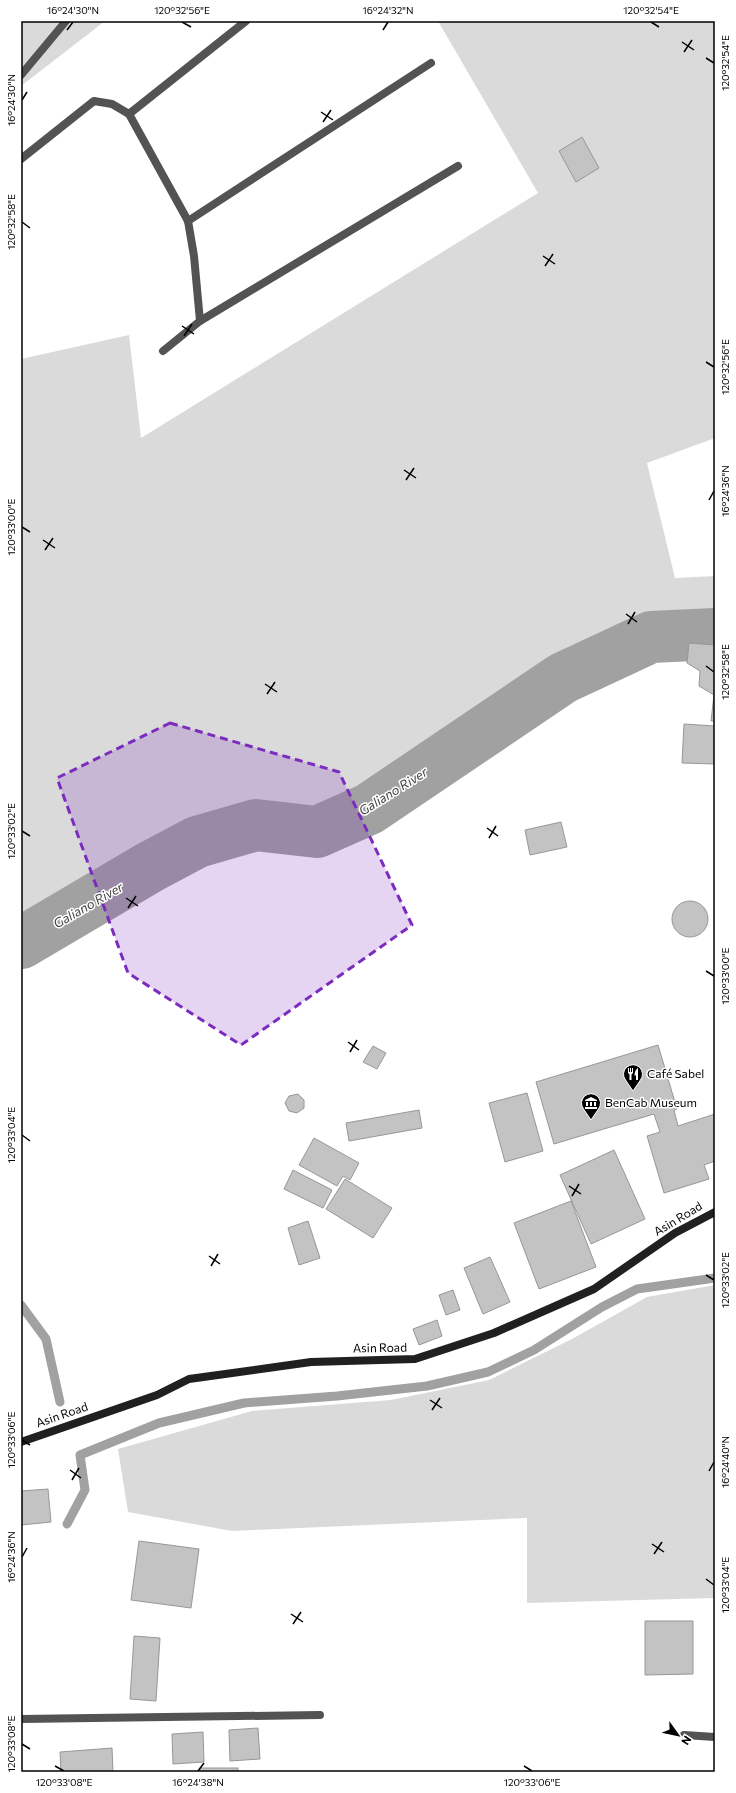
<svg xmlns="http://www.w3.org/2000/svg" width="736" height="1793" font-family="Commissioner,sans-serif">
<style>
.green{fill:#dadada}
.lines{fill:none;stroke-linecap:round;stroke-linejoin:round}
.stream{stroke:#a1a1a1;stroke-width:9}
.river{stroke:#a1a1a1;stroke-width:52}
.building{fill:#c3c3c3;stroke:#979797}
.lane{stroke:#535353;stroke-width:8}
.street{stroke:#535353;stroke-width:8}
.secondary{stroke:#202020;stroke-width:8}
.marked{fill:#7b2cbf;fill-opacity:0.2;stroke:#7b2cbf;stroke-width:3;stroke-dasharray:8 5;stroke-linejoin:round}
.ticks{fill:none;stroke:#000;stroke-width:1.5}
.labels{text-anchor:middle;stroke-width:3;stroke-linejoin:round;paint-order:stroke}
.poi-label{font-size:12px;fill:#000;stroke:#fff;text-anchor:start}
.street-label{font-size:12px;fill:#000;stroke:#fff}
.water-label{font-size:13px;font-style:italic;fill:#424242;stroke:#fff}
.neatline{fill:none;stroke:#000;stroke-width:1.5}
.ticks-label{font-size:10px;text-anchor:middle;fill:#000}
</style>
<rect width="100%" height="100%" fill="#fff"/>
<g class="green">
<path d="M21,21h84l-84,65z"/>
<path d="M438,21h277v417l-68,25 28,115 40,-2v58l-64,3 -88,41 -194,131 -52,23 -61,-7 -59,17 -47,25 -129,76v-584l108,-24 12,103 397,-245z"/>
<path d="M715,1285v313l-188,5v-85l-295,13 -104,-19 -10,-63 134,-38 139,-11 98,-20 83,-41 75,-42z"/>
</g>
<g class="lines">
<g class="stream">
<path d="M21,1305l25,34 14,63"/>
<path d="M67,1524l18,-34 -5,-35 79,-32 85,-20 93,-7 90,-10 61,-14 46,-22 68,-43 35,-18 78,-11"/>
</g>
<path class="river" d="M21,943l129,-76 47,-25 59,-17 61,7 52,-23 194,-131 88,-41 64,-3"/>
</g>
<g class="building">
<path d="M582,137l17,31 -23,14 -17,-31z"/>
<path d="M689,643l26,2v76h-4l3,-26 -15,-9 1,-15 -13,-8z"/>
<path d="M684,724l31,2v38l-33,-1z"/>
<path d="M561,822l6,25 -37,8 -5,-25z"/>
<circle cx="690" cy="919" r="18"/>
<path d="M658,1045l19,64 -3,1 4,16 37,-12v47l-11,4 5,14 -45,14 -17,-57 13,-4 -6,-18 -100,30 -18,-62z"/>
<path d="M373,1046l13,7 -9,16 -14,-7z"/>
<path d="M527,1093l16,58 -38,11 -16,-59z"/>
<path d="M298,1094l6,6v8l-7,5 -8,-2 -4,-8 4,-7z"/>
<path d="M419,1110l3,18 -73,13 -3,-18z"/>
<path d="M314,1138l45,25 -9,17 -7,-4 -6,10 -38,-21z"/>
<path d="M614,1150l31,69 -54,25 -31,-69z"/>
<path d="M293,1170l39,20 -9,18 -39,-19z"/>
<path d="M345,1179l47,29 -19,30 -47,-29z"/>
<path d="M571,1201l25,66 -57,22 -25,-66z"/>
<path d="M308,1221l12,37 -21,7 -11,-37z"/>
<path d="M490,1257l20,45 -27,12 -19,-46z"/>
<path d="M453,1290l7,20 -14,5 -7,-20z"/>
<path d="M437,1320l5,16 -23,9 -6,-16z"/>
<path d="M48,1489l3,33 -30,3v-34z"/>
<path d="M139,1541l60,8 -8,59 -60,-8z"/>
<path d="M645,1621h48v53l-48,1z"/>
<path d="M134,1636l26,2 -4,63 -26,-2z"/>
<path d="M258,1728l2,31 -30,2 -1,-31z"/>
<path d="M203,1732l1,30 -31,2 -1,-30z"/>
<path d="M112,1748l1,24h-52l-1,-20z"/>
<rect x="200" y="1768" width="38" height="4"/>
</g>
<g class="lines">
<g class="lane">
<path d="M129,114l117,-93"/>
<path d="M21,159l73,-58 18,3 17,10 59,107 6,35 6,65"/>
<path d="M188,221l243,-158"/>
<path d="M163,351l37,-30 258,-155"/>
</g>
<g class="street">
<path d="M21,75l45,-54"/>
<path d="M21,1719l299,-4"/>
<path d="M684,1735l31,2"/>
</g>
<path class="secondary" d="M21,1442l136,-47 32,-16 122,-17 104,-3 79,-26 100,-44 81,-56 40,-21"/>
</g>
<path class="marked" d="M170,723l169,49 73,153 -171,120 -113,-72 -71,-195z"/>
<path class="ticks" d="M182,22l9,5M651,22l8,5M67,30l6,-8M383,30l5,-8M682,42l12,8M684,52l8,-12M706,58l8,5M22,100l5,-8M321,112l12,8M323,122l8,-12M22,222l8,6M543,256l12,8M545,266l8,-12M182,326l12,8M184,336l8,-12M706,362l8,5M404,470l12,8M406,480l8,-12M709,500l5,-9M22,527l8,5M43,540l12,8M45,550l8,-12M626,614l11,8M628,624l7,-12M706,666l8,6M265,684l12,8M267,694l8,-12M487,828l11,8M22,831l8,5M489,838l7,-12M126,898l12,8M128,908l8,-12M706,971l8,5M348,1042l11,8M350,1052l7,-12M22,1135l8,6M569,1186l12,8M572,1196l7,-12M209,1256l11,8M211,1266l7,-12M706,1275l8,5M430,1400l12,8M432,1410l8,-12M22,1440l8,5M70,1470l11,8M709,1471l5,-9M72,1480l7,-12M652,1544l12,8M654,1554l8,-12M22,1557l5,-9M706,1579l8,6M291,1614l12,8M293,1624l8,-12M22,1744l8,5M55,1766l9,5M524,1766l8,5M198,1771l6,-8"/>
<defs>
<symbol id="restaurant-pin" viewBox="-11 -11 22 30"><path d="M0 17L-7.5 6A9.5 9.5 0 1 1 7.5 6Z" fill="#000" stroke="#fff"/><path d="M-5-6h1v4h1v-4h1v4h1v-4h1v5L-1.5 .5V6h-2V.5L-5-1ZM5-6V6H3V1.5H1.5Q1.5-4 5-6Z" fill="#fff"/></symbol>
<symbol id="museum-pin" viewBox="-11 -11 22 30"><path d="M0 17L-7.5 6A9.5 9.5 0 1 1 7.5 6Z" fill="#000" stroke="#fff"/><path d="M0-6L6-3V-2H-6V-3ZM-5-1h2V3h-2ZM-1-1h2V3h-2ZM3-1h2V3H3ZM-6 4H6V6H-6Z" fill="#fff"/></symbol>
</defs>
<g fill-rule="evenodd">
<use href="#restaurant-pin" x="622" y="1063" width="22" height="30"/>
<use href="#museum-pin" x="580" y="1092" width="22" height="30"/>
</g>
<g class="labels">
<g class="poi-label">
<text x="647" y="1078">Café Sabel</text>
<text x="605" y="1107">BenCab Museum</text>
</g>
<g class="street-label">
<text transform="translate(678 1219) rotate(-31)" y="4">Asin Road</text>
<text transform="translate(380 1348) rotate(-1)" y="4">Asin Road</text>
<text transform="translate(62 1415) rotate(-19)" y="4">Asin Road</text>
</g>
<g class="water-label">
<text transform="translate(393 791) rotate(-32)" y="5">Galiano River</text>
<text transform="translate(88 905) rotate(-30)" y="5">Galiano River</text>
</g>
</g>
<rect width="736" height="1793" fill="none" stroke="#ffffff" stroke-width="44"/>
<g transform="translate(678 1735) rotate(123)" stroke="#ffffff" stroke-width="3" paint-order="stroke">
<path d="M0-3L7 15L0 10L-7 15Z" fill="#000000"/>
<text y="-6" font-size="11" font-weight="bold" text-anchor="middle" fill="#000000">N</text>
</g>
<rect x="22" y="22" width="692" height="1749" class="neatline"/>
<g class="ticks-label">
<text x="73" y="14">16°24'30"N</text>
<text x="182" y="14">120°32'56"E</text>
<text x="388" y="14">16°24'32"N</text>
<text x="651" y="14">120°32'54"E</text>
<text transform="translate(725 63) rotate(-90)" y="4">120°32'54"E</text>
<text transform="translate(11 100) rotate(-90)" y="4">16°24'30"N</text>
<text transform="translate(11 222) rotate(-90)" y="4">120°32'58"E</text>
<text transform="translate(725 367) rotate(-90)" y="4">120°32'56"E</text>
<text transform="translate(725 491) rotate(-90)" y="4">16°24'36"N</text>
<text transform="translate(11 527) rotate(-90)" y="4">120°33'00"E</text>
<text transform="translate(725 672) rotate(-90)" y="4">120°32'58"E</text>
<text transform="translate(11 831) rotate(-90)" y="4">120°33'02"E</text>
<text transform="translate(725 976) rotate(-90)" y="4">120°33'00"E</text>
<text transform="translate(11 1135) rotate(-90)" y="4">120°33'04"E</text>
<text transform="translate(725 1280) rotate(-90)" y="4">120°33'02"E</text>
<text transform="translate(11 1440) rotate(-90)" y="4">120°33'06"E</text>
<text transform="translate(725 1462) rotate(-90)" y="4">16°24'40"N</text>
<text transform="translate(11 1557) rotate(-90)" y="4">16°24'36"N</text>
<text transform="translate(725 1585) rotate(-90)" y="4">120°33'04"E</text>
<text transform="translate(11 1744) rotate(-90)" y="4">120°33'08"E</text>
<text x="64" y="1786">120°33'08"E</text>
<text x="198" y="1786">16°24'38"N</text>
<text x="532" y="1786">120°33'06"E</text>
</g>
</svg>
